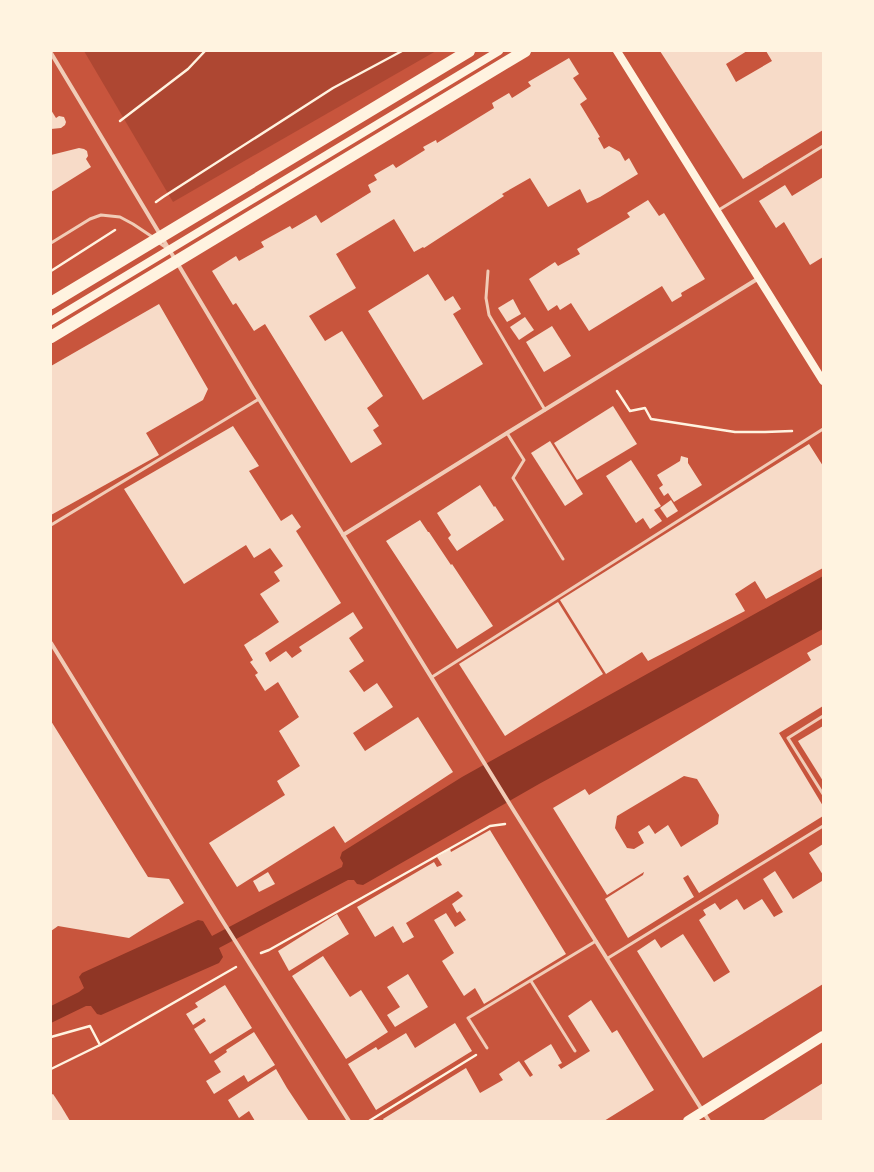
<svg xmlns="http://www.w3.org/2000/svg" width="874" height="1172" font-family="'Fira Sans Condensed',sans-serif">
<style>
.green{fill:#ae4732}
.water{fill:#8f3625}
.building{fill:#f7dbc8;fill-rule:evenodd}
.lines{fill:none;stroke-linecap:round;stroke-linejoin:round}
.path{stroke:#fff3e0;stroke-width:2.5}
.service{stroke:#f1ccb7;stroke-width:3}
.minor{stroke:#f1ccb7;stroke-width:4}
.secondary{stroke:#fff3e0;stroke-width:8}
.primary{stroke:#fff3e0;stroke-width:10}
.motorway{stroke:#fff3e0;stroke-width:12}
</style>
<rect width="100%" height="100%" fill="#c8553d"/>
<path class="green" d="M84,51h352l-263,151z"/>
<path class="water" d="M823,576v53l-284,155 -176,101 -6,-1 -3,-4h-6l-129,68 4,9 -4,6 -118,52 -4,-1 -6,-8h-5l-35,17v-17l28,-14 5,-4 -5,-11 3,-4 116,-53 5,1 9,15 130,-69 1,-4 -3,-5 2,-6 120,-75z"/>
<g class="building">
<path d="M660,51h87l-21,13 10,18 36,-21 -6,-10h57v79l-80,49z"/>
<path d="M569,58l10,16 -6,4 14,21 -7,5 20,33 -2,1 6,11 5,-3 11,6 5,9 4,-3 9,16 -38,23 -13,6 -7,-14 -32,18 -18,-29 -28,16 2,2 -80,52 -1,-1 -9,5 -20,-33 -58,35 20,34 -47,28 16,25 17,-10 41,65 -16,12 12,18 -6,4 9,14 -31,19 -86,-139 -11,7 -18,-28 -3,2 -21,-34 24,-15 3,5 25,-14 -3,-5 29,-16 2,3 24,-14 5,8 50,-31 -3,-7 9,-5 -3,-5 19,-11 3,4 29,-18 -2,-3 13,-7 1,3 57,-35 -2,-5 17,-10 3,5 19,-12 -3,-4z"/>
<path d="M51,110l5,8 3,-2 5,1 2,5 -1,3 -4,3 -10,1z"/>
<path d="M79,148l5,1 3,2 1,5 -2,3 5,8 -40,25v-37z"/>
<path d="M823,177v80l-13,8 -26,-43 -8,6 -17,-27 26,-16 7,11z"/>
<path d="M648,200l11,16 5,-3 41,66 -24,14 1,3 -10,6 -10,-16 -73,45 -18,-28 -11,7 -3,-5 -9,6 -19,-32 26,-17 3,4 22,-12 -3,-5 53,-32 -3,-4z"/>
<path d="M428,274l17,27 8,-5 8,13 -8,5 30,50 -60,36 -55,-89z"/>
<path d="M513,299l8,15 -14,8 -9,-14z"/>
<path d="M159,304l49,85 -5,11 -57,33 13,22 -108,60v-149z"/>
<path d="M525,317l9,13 -15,10 -9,-13z"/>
<path d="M552,326l19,30 -27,16 -18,-30z"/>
<path d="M613,406l24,38 -60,36 -23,-37z"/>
<path d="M233,426l26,40 -10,5 32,50 11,-7 9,13 -5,4 45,72 -76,50 5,9 16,-11 6,7 10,-7 -3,-4 54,-35 10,16 -14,10 15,23 -15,10 15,21 13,-9 16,24 -40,26 12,18 53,-34 35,55 -108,71 -11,-17 -97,61 -28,-44 76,-48 -8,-14 23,-15 -21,-35 20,-14 -21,-35 -13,9 -10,-16 3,-2 -8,-11 3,-2 -9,-15 35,-23 -19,-28 20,-13 -6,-9 9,-6 -13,-18 -16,10 -8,-13 -62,39 -60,-95z"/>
<path d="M550,441l33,53 -18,12 -34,-53z"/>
<path d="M809,444l14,22v102l-57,31 -11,-18 -20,13 10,17 -97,50 -6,-9 -36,22 -46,-74 164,-103z"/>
<path d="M681,456l7,2v5l14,22 -28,17 -6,-9 -4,3 -5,-8 4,-3 -6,-10 23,-14z"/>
<path d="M631,460l30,46 -7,4 8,11 -12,8 -7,-11 -7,5 -30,-47z"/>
<path d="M480,485l14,22 1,-1 9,14 -47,31 -9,-13 3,-3 -14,-22z"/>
<path d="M671,500l7,11 -11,7 -7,-10z"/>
<path d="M420,520l8,12h1l22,33 1,-1 41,62 -36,23 -71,-108z"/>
<path d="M558,602l45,72 -98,62 -46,-72z"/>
<path d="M823,644v62l-44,27 44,73v10l-124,77 -11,-18 -5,3 11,19 -66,41 -23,-39 38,-24 1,-3 -37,23 -54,-87 32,-19 4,6 222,-135 -4,-7zM684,776l13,3 22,36 -1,9 -37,23 -13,-22 -13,9 -6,-9 -11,7 6,11 -10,6 -7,-1 -12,-20 2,-12z"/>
<path d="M51,721l97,156 21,2 15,24 -55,35 -71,-12 -7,5z"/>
<path d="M823,726v55l-25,-40z"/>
<path d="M490,830l76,124 -82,50 -9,-16 -11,8 -22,-35 12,-8 -20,-33 12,-7 9,14 11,-7 -6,-9 -3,2 -5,-9 11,-8 -5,-5 -52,32 8,14 -11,6 -10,-17 -18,11 -18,-30 77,-45 3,5 5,-2 -5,-8 13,-8 1,3z"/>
<path d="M823,844v31l-14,-22z"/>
<path d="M775,871l18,28 29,-18 1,1v102l-120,74 -66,-107 18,-12 6,9 22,-14 31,48 16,-10 -31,-52 7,-5 -3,-5 12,-7 5,7 17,-11 7,11 18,-11 12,18 9,-5 -20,-33z"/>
<path d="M268,872l7,12 -16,8 -6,-11z"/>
<path d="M337,914l12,20 -60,37 -11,-20z"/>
<path d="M323,956l27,41 11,-7 27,42 -42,27 -54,-83z"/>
<path d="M408,974l20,33 -33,20 -8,-12 13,-8 -13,-20z"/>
<path d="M225,985l27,43 -42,26 -16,-25 12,-8 -2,-3 -11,7 -7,-11 12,-7 -3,-4z"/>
<path d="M591,1000l21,33 5,-3 37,60 -50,31h-220l-1,-2 83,-51 14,25 23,-13 -4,-6 20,-13 11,16 3,-2 -9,-14 27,-17 11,19 -4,2 3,4 29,-18 -22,-35z"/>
<path d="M455,1023l17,28 -96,59 -28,-46 28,-17 2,3 28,-17 9,15z"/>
<path d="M254,1032l21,33 -27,17 -4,-7 -30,19 -8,-13 15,-9 -7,-11 13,-9 -1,-2z"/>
<path d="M276,1069l11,19 22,33h-54l-6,-10 -10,7 -11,-18z"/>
<path d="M823,1083v38h-61l29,-18z"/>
<path d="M53,1094l8,12 9,15h-19v-26z"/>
</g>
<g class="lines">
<g class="path">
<path d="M120,121l68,-52 17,-18"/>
<path d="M156,202l7,-5 170,-109 69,-37"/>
<path d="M51,271l64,-41"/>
<path d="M617,391l13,20 15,-3 6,11 84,13h30l27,-1"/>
<path d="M261,953l8,-3 221,-124 15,-2"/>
<path d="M51,1037l39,-11 10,19"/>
<path d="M51,1069l49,-24 136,-78"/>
<path d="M369,1121l107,-66"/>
</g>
<g class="service">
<path d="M717,211l106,-65"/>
<path d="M158,242l10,7"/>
<path d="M51,243l39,-24 11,-4 19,2 13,7 21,14"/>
<path d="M488,271l-2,27 3,17 56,95"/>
<path d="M507,433l17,27 -11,18 50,81"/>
<path d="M51,525l208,-126"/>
<path d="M432,677l391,-248"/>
<path d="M823,716l-35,22 35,56"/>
<path d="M608,958l215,-132"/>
<path d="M531,981l44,70"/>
<path d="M487,1048l-19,-30 128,-77"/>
</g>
<g class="minor">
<path d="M51,53l208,346 255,412 195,310"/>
<path d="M343,535l164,-102 252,-155"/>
<path d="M51,643l169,274 129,204"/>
</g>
<g class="secondary">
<path d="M617,51l206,330"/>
<path d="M51,321l448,-270"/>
</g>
<path class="primary" d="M688,1121l135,-85"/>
<g class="motorway">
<path d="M51,303l418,-252"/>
<path d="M51,337l474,-286"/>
</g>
</g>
<rect width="874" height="1172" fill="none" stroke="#fff3e0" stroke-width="104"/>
</svg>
